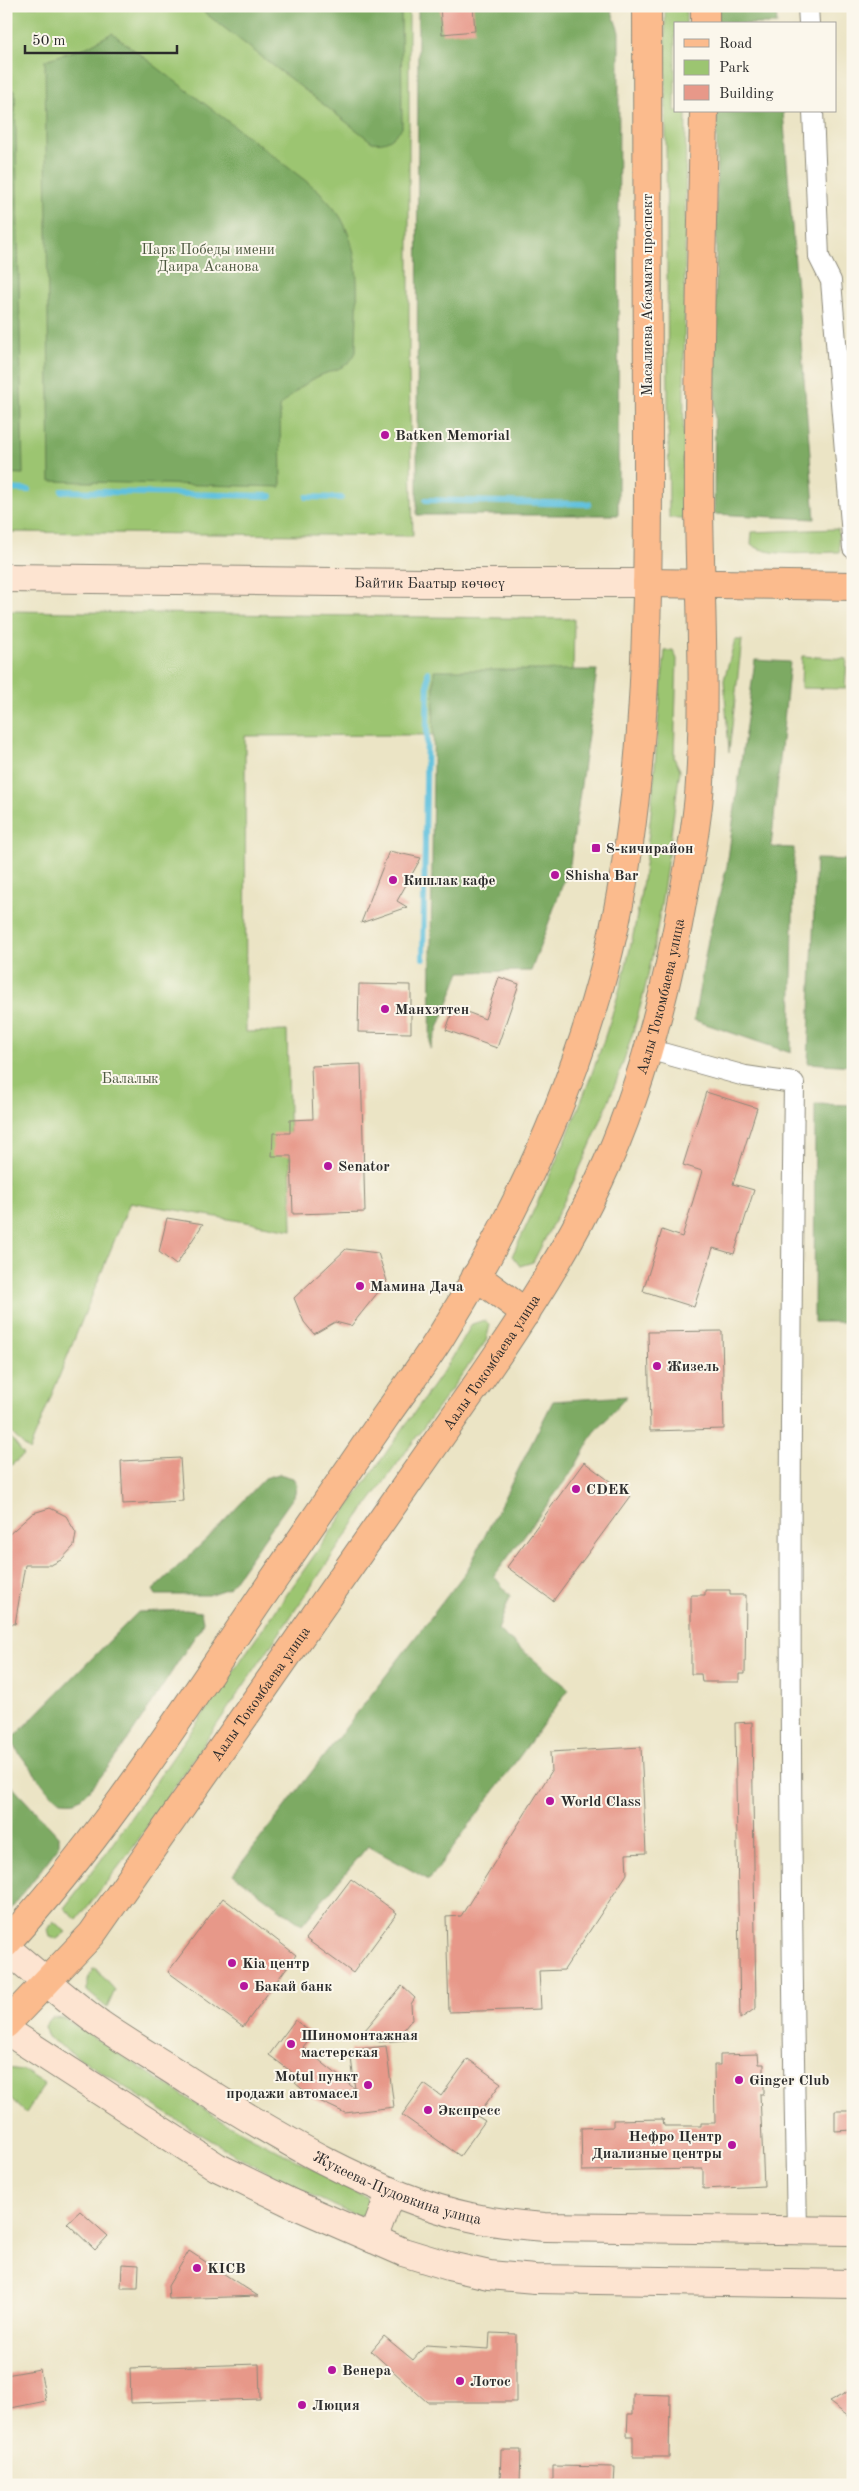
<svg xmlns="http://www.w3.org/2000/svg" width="859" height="2491" font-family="'Old Standard TT',serif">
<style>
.green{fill:#9cc571;stroke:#64784e}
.forest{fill:#7daa63;stroke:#546a47}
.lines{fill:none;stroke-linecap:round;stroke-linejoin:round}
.stream{stroke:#60c1de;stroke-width:6}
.building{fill:#e79889}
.street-casing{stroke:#8b8878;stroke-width:22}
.secondary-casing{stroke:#8b8878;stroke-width:30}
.primary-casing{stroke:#8b8878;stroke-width:30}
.street{stroke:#fff;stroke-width:20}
.secondary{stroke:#fde4d1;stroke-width:28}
.primary{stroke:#fbbb8d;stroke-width:28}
.poi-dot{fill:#b5179e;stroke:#fbf7ec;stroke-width:2}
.labels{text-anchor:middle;stroke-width:4;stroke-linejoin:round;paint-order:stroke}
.park-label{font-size:15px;fill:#4d5940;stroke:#fbf7ec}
.street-label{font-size:15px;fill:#2b2b2b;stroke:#fbf7ec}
.poi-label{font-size:15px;font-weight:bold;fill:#2b2b2b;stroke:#fbf7ec;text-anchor:start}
</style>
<rect width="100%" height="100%" fill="#fbf7ec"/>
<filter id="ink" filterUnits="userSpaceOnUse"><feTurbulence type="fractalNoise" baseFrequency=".02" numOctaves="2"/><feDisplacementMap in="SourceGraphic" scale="10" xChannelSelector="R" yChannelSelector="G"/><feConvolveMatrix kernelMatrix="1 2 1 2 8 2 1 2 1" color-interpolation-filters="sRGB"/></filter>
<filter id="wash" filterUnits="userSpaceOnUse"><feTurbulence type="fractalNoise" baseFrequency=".0096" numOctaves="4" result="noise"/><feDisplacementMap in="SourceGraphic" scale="20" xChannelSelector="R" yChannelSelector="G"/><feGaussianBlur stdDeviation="1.12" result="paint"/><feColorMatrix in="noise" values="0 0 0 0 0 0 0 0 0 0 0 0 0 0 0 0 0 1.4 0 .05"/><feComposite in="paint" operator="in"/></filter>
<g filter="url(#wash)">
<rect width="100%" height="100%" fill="#ebe4c5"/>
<g class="green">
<path d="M6,6h403v365l4,165 -407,-4z"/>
<path d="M665,6h21v18h-11v87h11l-3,407h-14z"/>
<path d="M838,529l2,23c-24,0 -71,7 -89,-8l1,-12z"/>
<path d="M6,611l568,8 -2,115 -327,2 1,296 41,-1 5,199 -162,-28 -101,249 -23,-24z"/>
<path d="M735,640h7l-13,112 -5,-72z"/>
<path d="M673,650l4,9 -3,99 6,12c-13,85 -20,173 -45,255 -24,82 -62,161 -102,237l-13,4 -8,-10c53,-110 104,-224 126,-346 16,-86 17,-173 27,-259z"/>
<path d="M802,656l45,3 -2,30 -44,-1z"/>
<path d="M484,1320l6,5 -4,16 -128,177 -228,334 -53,68 -13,-12 37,-48 350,-500 21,-36z"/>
<path d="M6,1432l18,23 -18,14z"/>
<path d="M53,1921l13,11 -9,7 -7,-2 -2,-7z"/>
<path d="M94,1967l21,23 -8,18 -20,-17v-10z"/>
<path d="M52,2017l12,1 163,106 139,73 3,10 -5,7 -8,2c-109,-48 -208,-114 -309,-179l-2,-11z"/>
<path d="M6,2068l17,2 22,14 -19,29 -20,-19z"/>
</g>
<g class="forest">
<path d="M196,6h205l1,122c-10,11 -15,16 -30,14z"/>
<path d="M418,6h192l9,26 -1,483h-201z"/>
<path d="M718,6h58l1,18h-59z"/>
<path d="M112,33l207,158c7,9 16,17 22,27 23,41 15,90 15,134 -8,18 -23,17 -39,25 -15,8 -26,18 -37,30l1,80 -231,-6 -5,-421 42,-13z"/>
<path d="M15,90l8,384 -17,-1v-381z"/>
<path d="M717,111h66l32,408 -101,-5z"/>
<path d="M755,660l35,2 -19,185 23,1 -3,205 -97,-33 14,-80 19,-74z"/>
<path d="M434,670h163l-27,194 -39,107 -71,1 -30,77z"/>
<path d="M816,859l37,1v206l-45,-3z"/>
<path d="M815,1104l38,1v217h-39z"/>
<path d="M627,1396l-33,37 -21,37 -79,106 16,20 -12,34 71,59 -140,191 -61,-34 -66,79 -69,-51 235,-305 85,-168z"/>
<path d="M279,1474l14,4 4,7 -3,11 -65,92 -21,7h-52l-3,-5 54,-51 58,-61z"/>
<path d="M186,1610l15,2 2,9 -2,7c-24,31 -98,162 -126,173 -4,1 -11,0 -15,0l-12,-10 -38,-50 128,-129z"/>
<path d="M6,1780l53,57v9l-53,70z"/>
</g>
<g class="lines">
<g class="stream">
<path d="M6,489l22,1"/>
<path d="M62,491l209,5"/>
<path d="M307,497l34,1"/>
<path d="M426,500l163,4"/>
<path d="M423,958l5,-286"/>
</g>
</g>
<g id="blocks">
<g class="building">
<path d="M440,6h33l2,25 -33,3z"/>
<path d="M389,851l32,7 -24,43 10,6 -46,16z"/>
<path d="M499,977l20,7 -22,64 -51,-18 8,-23 31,12z"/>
<path d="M359,984l52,1v48l-53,-1z"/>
<path d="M361,1064l4,148 -72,2 -2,-58h-19l1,-23h17v-13l23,-1 -2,-53z"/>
<path d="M706,1092l51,16 -24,76 21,6 -20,64 -21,-6 -19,59 -51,-16 19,-61 20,7 20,-66 -19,-6z"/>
<path d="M167,1218l36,6 -27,41 -17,-13z"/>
<path d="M346,1249l32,4 9,28 -36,45 -16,-4 -21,12 -10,-12 -10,-24z"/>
<path d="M722,1331l2,98 -74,2 -2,-99z"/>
<path d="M180,1458l3,43 -60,3 -2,-43z"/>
<path d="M584,1462l46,34 -77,105 -46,-34z"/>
<path d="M50,1508l16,8 10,17 -2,13 -13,14 -10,5h-26l-10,59 -9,-1v-86l27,-24z"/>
<path d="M705,1590h25v5h16l-1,79h-6v8h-37l-1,-8h-10v-79h14z"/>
<path d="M752,1722l4,286 -16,11 -5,-296z"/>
<path d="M641,1747l5,106 -20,1 1,20 -63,96 -25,1 2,38 -92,3 -3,-95 15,-1 90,-144 -1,-20z"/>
<path d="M351,1879l46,34 -44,60 -47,-34z"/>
<path d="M223,1898l73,57 -53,72 -75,-55z"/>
<path d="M402,1986l13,12 -4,6 1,15 -10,13 5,8 -28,2 -14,-12z"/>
<path d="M295,2020l18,14 -10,13 52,42 -5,-39 36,-4 8,61 -49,6 -32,-15 -18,-15 5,-5 -31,-23z"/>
<path d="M758,2054l1,10h5v30h-4l4,92 -61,3v-20l-121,2 -1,-43 32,-1v-7l50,-1 1,7h37v-3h14l-1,-58h6v-10z"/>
<path d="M468,2059l33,24 -24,33 8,5 -25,35 -58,-41 22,-31 17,12z"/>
<path d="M835,2111h18v19l-18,1z"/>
<path d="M80,2211l28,25 -13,14 -28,-27z"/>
<path d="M189,2251l69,45 -89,3 -1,-13z"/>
<path d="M122,2264l17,1 -1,23h-17z"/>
<path d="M490,2333l26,1v68h-89l-56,-51 13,-15 29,24 13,-15 63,4z"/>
<path d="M259,2364l1,35 -129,4 -1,-35z"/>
<path d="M40,2369l6,32 -40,8v-34z"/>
<path d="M853,2389v31l-24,-18z"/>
<path d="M633,2394l37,1 -1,62h-36v-21h-6l1,-22h5z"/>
<path d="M501,2450h20l-1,35h-20z"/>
<path d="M553,2466l62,1 -1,18h-61z"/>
</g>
</g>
</g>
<g filter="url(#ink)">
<use href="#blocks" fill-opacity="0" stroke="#8b8878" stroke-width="1"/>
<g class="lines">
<defs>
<g id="street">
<path d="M808,6l1,18"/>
<path d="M813,111l6,146 12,24 22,267"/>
<path d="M648,1049l97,27 49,7c-5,382 -5,765 3,1147"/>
</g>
<g id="secondary">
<path id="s1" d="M6,578l415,5h226"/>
<path id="s2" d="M6,1948c31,26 61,52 94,76 29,20 60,38 89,57 82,52 186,115 281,136 25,6 50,8 75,10l308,4"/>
<path d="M6,2030l211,137 74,36 112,49 46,14 40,9 46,4 318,5"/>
<path d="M373,2239l18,-48"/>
</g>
<g id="primary">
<path d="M705,24v-18"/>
<path d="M647,583l206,3"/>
<path d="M476,1276l50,37"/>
<path d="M6,1943c98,-107 177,-231 259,-351 40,-58 80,-117 120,-175 18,-26 38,-52 55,-79 78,-125 142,-264 174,-409 34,-160 34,-324 34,-487 -1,-145 -1,-290 -1,-436"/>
<path id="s3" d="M6,2024l86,-90 393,-561c42,-61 83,-124 114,-192 43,-91 68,-190 85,-289 7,-36 14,-74 16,-110 6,-92 0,-185 -1,-276 -1,-132 3,-263 5,-395"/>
</g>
</defs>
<use href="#street" class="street-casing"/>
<use href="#secondary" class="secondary-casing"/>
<use href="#primary" class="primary-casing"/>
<use href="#street" class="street"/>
<use href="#secondary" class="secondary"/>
<use href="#primary" class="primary"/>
</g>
</g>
<g class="poi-dot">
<circle cx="385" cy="435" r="5"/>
<rect x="591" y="843" width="10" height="10" rx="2.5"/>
<circle cx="555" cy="875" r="5"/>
<circle cx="393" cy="880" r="5"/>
<circle cx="385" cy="1009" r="5"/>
<circle cx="328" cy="1166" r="5"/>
<circle cx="360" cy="1286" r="5"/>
<circle cx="657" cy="1366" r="5"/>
<circle cx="576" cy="1489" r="5"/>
<circle cx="550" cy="1801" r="5"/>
<circle cx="232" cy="1963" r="5"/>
<circle cx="244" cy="1986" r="5"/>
<circle cx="291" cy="2044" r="5"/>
<circle cx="739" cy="2080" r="5"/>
<circle cx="368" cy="2085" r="5"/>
<circle cx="428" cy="2110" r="5"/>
<circle cx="732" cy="2145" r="5"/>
<circle cx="197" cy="2268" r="5"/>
<circle cx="332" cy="2370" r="5"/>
<circle cx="460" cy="2381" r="5"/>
<circle cx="302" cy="2405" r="5"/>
</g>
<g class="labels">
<g class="park-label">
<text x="208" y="254">Парк Победы имени<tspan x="208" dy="17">Даира Асанова</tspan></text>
<text x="130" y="1083">Балалык</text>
</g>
<g class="street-label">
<text transform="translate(647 295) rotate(-90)" y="5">Масалиева Абсамата проспект</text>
<text dy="5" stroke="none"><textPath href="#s1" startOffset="424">Байтик Баатыр көчөсү</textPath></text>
<text dy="5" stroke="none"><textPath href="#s3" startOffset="1228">Аалы Токомбаева улица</textPath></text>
<text dy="5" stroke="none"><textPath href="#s3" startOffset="822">Аалы Токомбаева улица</textPath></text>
<text dy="5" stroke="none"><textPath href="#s3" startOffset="418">Аалы Токомбаева улица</textPath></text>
<text dy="5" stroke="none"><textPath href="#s2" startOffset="462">Жукеева-Пудовкина улица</textPath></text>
</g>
<g class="poi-label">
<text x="395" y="440">Batken Memorial</text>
<text x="606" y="853">8-кичирайон</text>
<text x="565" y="880">Shisha Bar</text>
<text x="403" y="885">Кишлак кафе</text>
<text x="395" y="1014">Манхэттен</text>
<text x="338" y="1171">Senator</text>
<text x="370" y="1291">Мамина Дача</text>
<text x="667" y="1371">Жизель</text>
<text x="586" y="1494">CDEK</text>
<text x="560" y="1806">World Class</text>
<text x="242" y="1968">Kia центр</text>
<text x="254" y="1991">Бакай банк</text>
<text x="301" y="2040">Шиномонтажная<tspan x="301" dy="17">мастерская</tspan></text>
<text x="358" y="2081" text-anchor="end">Motul пункт<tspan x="358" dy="17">продажи автомасел</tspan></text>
<text x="749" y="2085">Ginger Club</text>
<text x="438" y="2115">Экспресс</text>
<text x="722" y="2141" text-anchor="end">Нефро Центр<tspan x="722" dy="17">Диализные центры</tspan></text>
<text x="207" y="2273">KICB</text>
<text x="342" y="2375">Венера</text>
<text x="470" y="2386">Лотос</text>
<text x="312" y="2410">Люция</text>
</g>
</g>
<rect width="859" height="2491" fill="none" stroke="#fbf7ec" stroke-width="25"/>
<rect x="674" y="22" width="162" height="90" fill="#fbf7ec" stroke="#a8a59f"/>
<rect x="684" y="39" width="25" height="8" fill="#fbbb8d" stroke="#a8a59f"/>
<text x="719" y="48" font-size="15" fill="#2b2b2b">Road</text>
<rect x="684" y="60" width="25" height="15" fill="#9cc571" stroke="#a8a59f"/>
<text x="719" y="72" font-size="15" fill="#2b2b2b">Park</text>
<rect x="684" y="85" width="25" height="15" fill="#e79889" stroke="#a8a59f"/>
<text x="719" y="98" font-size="15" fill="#2b2b2b">Building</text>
<path d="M25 45v8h152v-8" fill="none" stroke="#2b2b2b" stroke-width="2.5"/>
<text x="32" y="45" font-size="15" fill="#2b2b2b" stroke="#fbf7ec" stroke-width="4" paint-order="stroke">50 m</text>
</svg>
